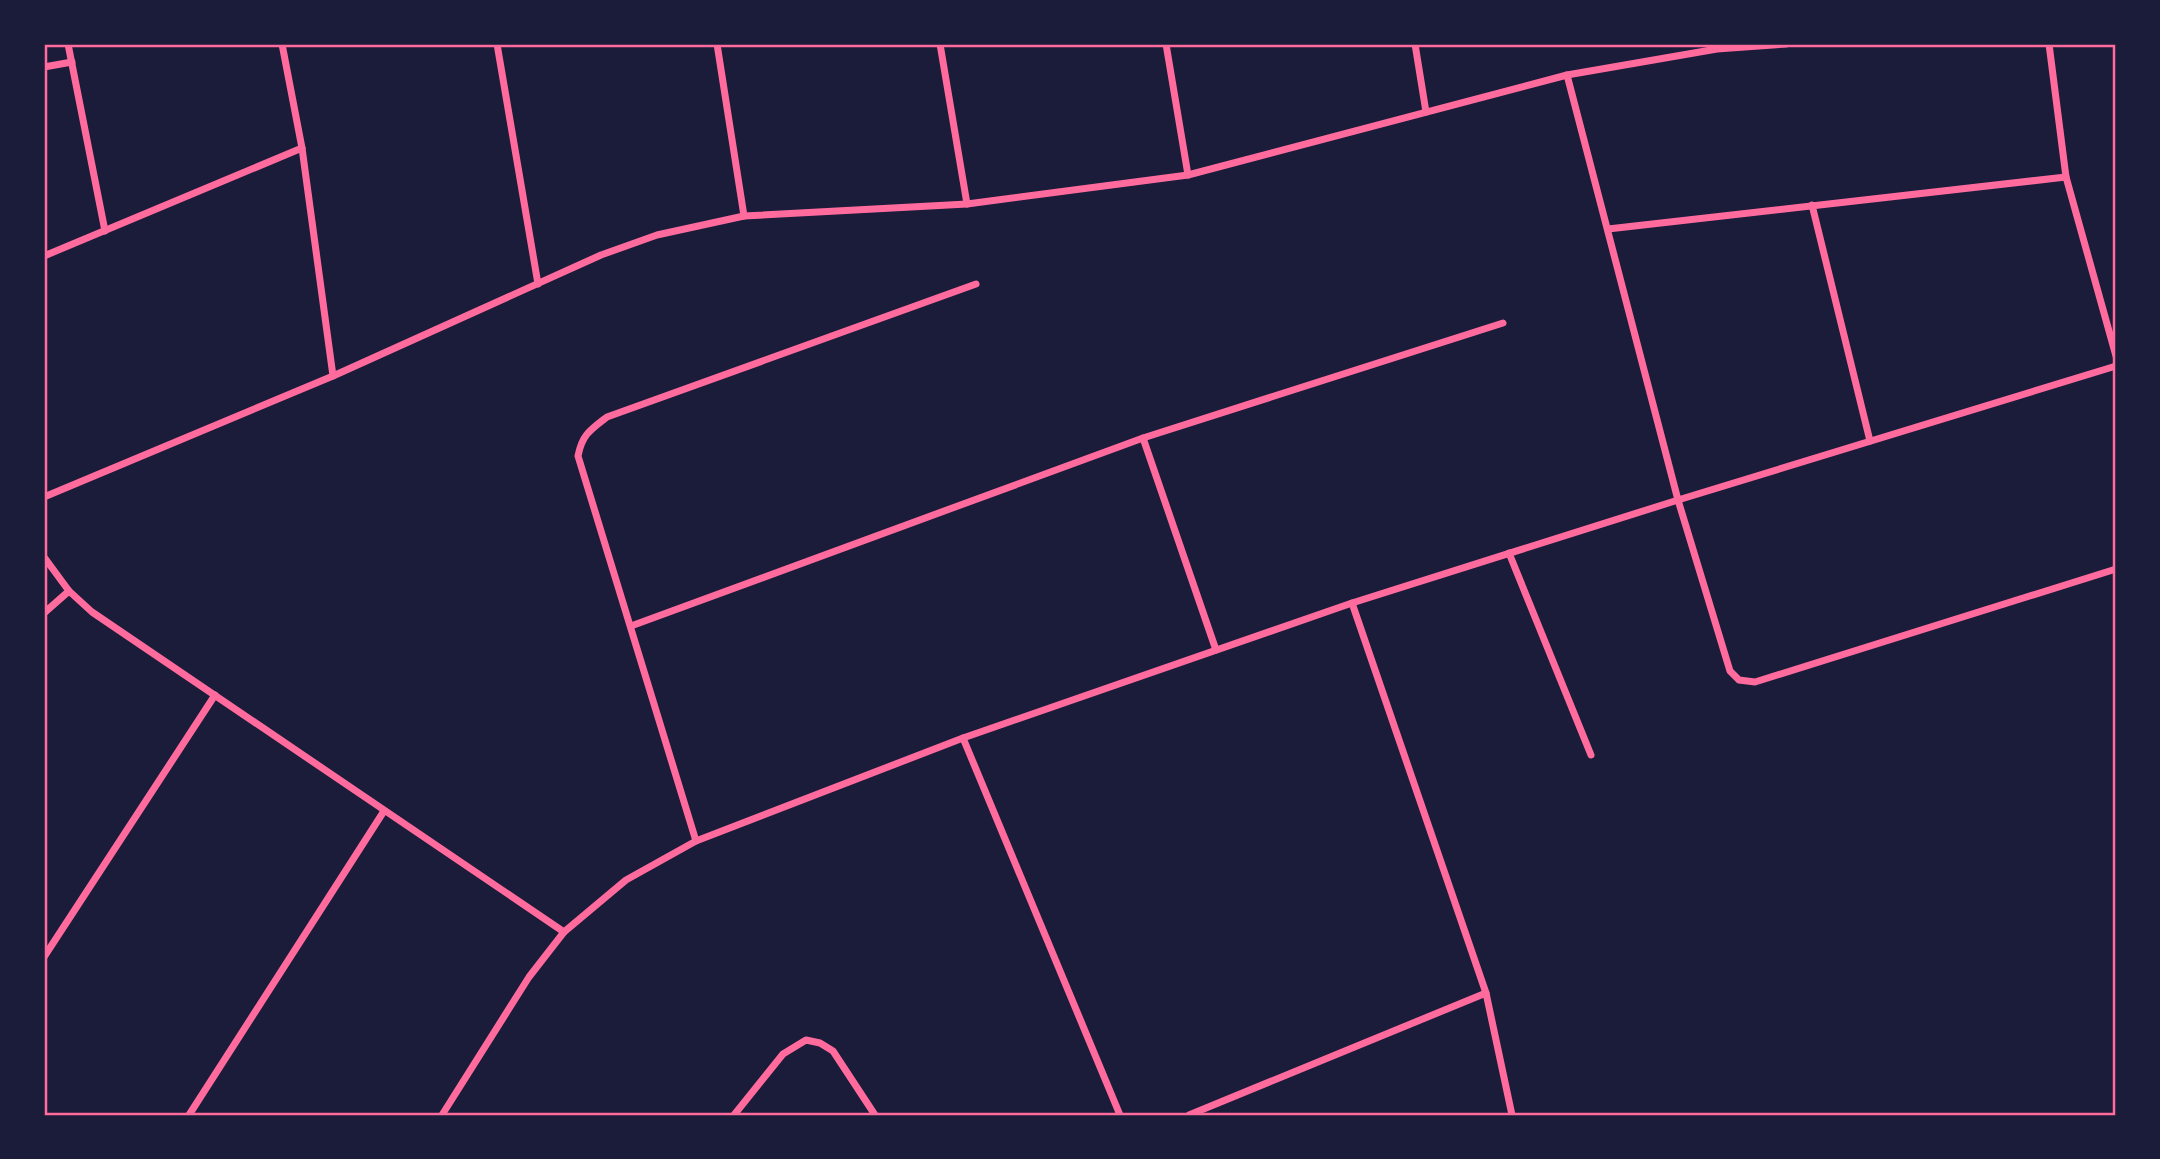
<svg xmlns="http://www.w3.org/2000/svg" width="2160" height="1159" font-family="Lora,serif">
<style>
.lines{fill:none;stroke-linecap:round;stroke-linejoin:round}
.minor{stroke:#ff6b9d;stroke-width:7}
.neatline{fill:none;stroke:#ff6b9d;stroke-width:2.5}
</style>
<rect width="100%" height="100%" fill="#1b1b3a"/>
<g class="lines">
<g class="minor">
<path d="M68,44l37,187"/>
<path d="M282,44l20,104 31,228"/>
<path d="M497,44l41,240"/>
<path d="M717,44l27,172"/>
<path d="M940,44l27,160"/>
<path d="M1166,44l22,131"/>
<path d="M1415,44l11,68"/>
<path d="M2049,44l17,133 50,179"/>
<path d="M44,67l28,-5"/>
<path d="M1567,75l111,425 52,171 9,9 16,2 361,-113"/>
<path d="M1812,205l58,236"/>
<path d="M1608,229l458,-52"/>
<path d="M44,256l258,-108"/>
<path d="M1143,438l73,212"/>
<path d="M44,497l289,-121 268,-121 56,-20 87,-19 223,-12 221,-29 379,-100 150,-26 69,-5"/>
<path d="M1509,553l82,202"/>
<path d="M44,557l25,34 23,21 472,320"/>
<path d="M1352,603l134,390 26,122"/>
<path d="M44,613l25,-22"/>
<path d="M631,626l512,-188 360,-115"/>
<path d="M963,738l157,377"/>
<path d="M696,841l-118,-385c4,-21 12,-26 29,-39l369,-133"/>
<path d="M44,957l171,-262"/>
<path d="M189,1115l195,-304"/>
<path d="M442,1115l87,-138 35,-45 62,-52 70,-39 267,-103 389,-135 326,-103 438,-134"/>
<path d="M734,1115l49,-61 23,-14 14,3 13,8 42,64"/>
<path d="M1189,1115l297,-122"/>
</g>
</g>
<rect width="2160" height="1159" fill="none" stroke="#1b1b3a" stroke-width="91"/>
<rect x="46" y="46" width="2068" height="1068" class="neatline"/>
</svg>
